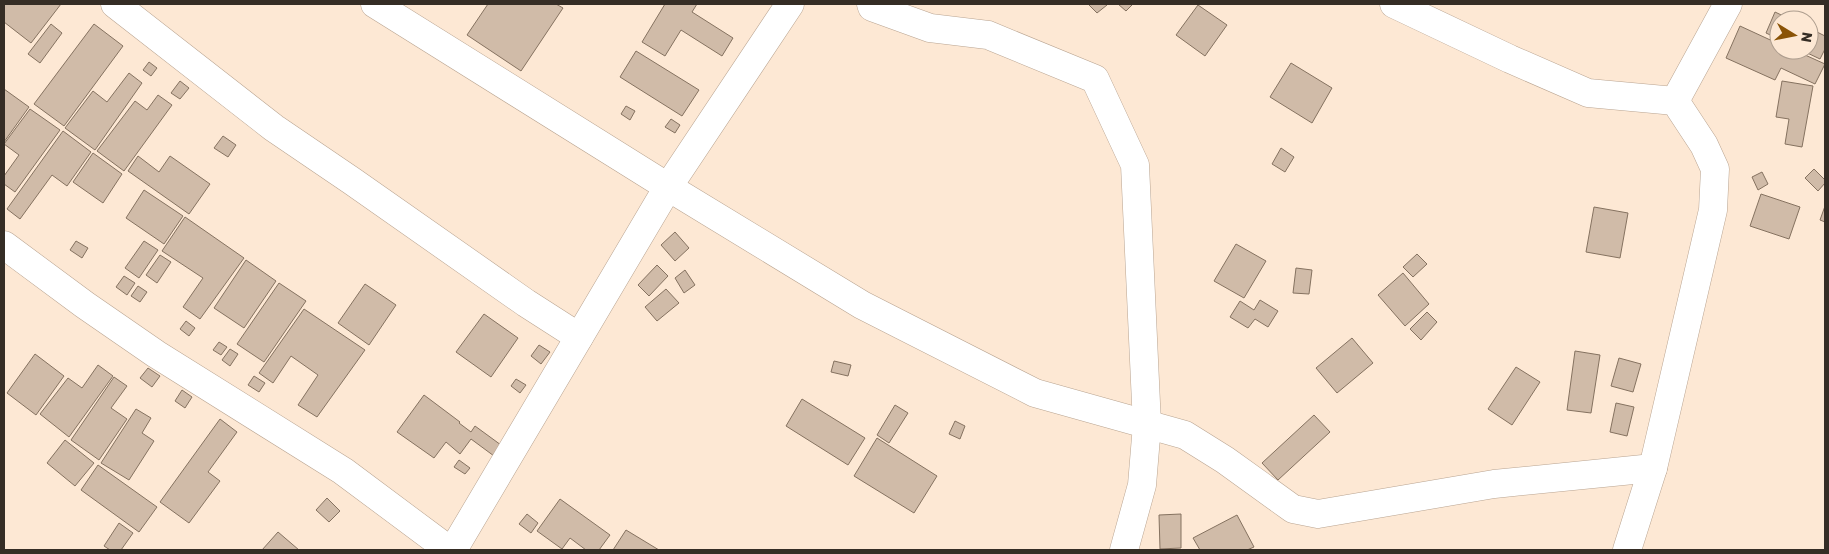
<svg xmlns="http://www.w3.org/2000/svg" width="1829" height="554" font-family="Rubik,sans-serif">
<style>
.building{fill:#d0bba8;stroke:#857260}
.lines{fill:none;stroke-linecap:round;stroke-linejoin:round}
.minor-casing{stroke:#b9a491;stroke-width:29}
.minor{stroke:#fff;stroke-width:28}
</style>
<rect width="100%" height="100%" fill="#fde8d4"/>
<g class="building">
<path d="M4,4h57l-30,39 -27,-21z"/>
<path d="M488,4h68l7,4 -42,63 -54,-36z"/>
<path d="M665,4h32l-5,8 41,26 -11,18 -41,-26 -16,26 -23,-14z"/>
<path d="M1088,4h17l2,1 -10,8z"/>
<path d="M1118,4h15l-7,7z"/>
<path d="M1198,5l29,20 -22,31 -29,-21z"/>
<path d="M1775,12l17,8h-13v19l-13,-6z"/>
<path d="M51,24l11,9 -22,30 -12,-9z"/>
<path d="M94,24l29,22 -59,80 -30,-22z"/>
<path d="M1740,26l39,18v6h15l31,14 -10,20 -34,-16 -6,12 -49,-22z"/>
<path d="M1809,28l16,8v13l-5,10 -19,-9h8z"/>
<path d="M636,51l63,39 -17,26 -62,-39z"/>
<path d="M149,62l8,6 -6,8 -8,-6z"/>
<path d="M1291,63l41,25 -20,35 -42,-26z"/>
<path d="M129,73l13,10 -47,67 -30,-22 28,-37 14,11z"/>
<path d="M180,81l9,7 -9,11 -9,-6z"/>
<path d="M1782,81l31,5 -11,61 -17,-3 4,-25 -13,-2z"/>
<path d="M4,89l25,18 -25,35z"/>
<path d="M158,95l14,10 -48,66 -27,-20 38,-50 12,9z"/>
<path d="M626,106l9,5 -5,9 -9,-6z"/>
<path d="M30,109l30,21 -45,62 -11,-8v-8l15,-21 -15,-11z"/>
<path d="M671,119l9,6 -5,8 -10,-6z"/>
<path d="M63,131l28,21 -24,34 -15,-11 -32,44 -13,-10z"/>
<path d="M223,136l13,9 -8,12 -14,-9z"/>
<path d="M1281,148l13,9 -9,15 -13,-8z"/>
<path d="M93,153l29,21 -19,29 -30,-21z"/>
<path d="M138,156l21,16 11,-16 40,28 -21,30 -61,-43z"/>
<path d="M1814,169l11,11v3l-7,8 -13,-13z"/>
<path d="M1762,172l6,12 -10,6 -6,-13z"/>
<path d="M144,190l39,26 -19,28 -38,-26z"/>
<path d="M1761,194l39,13 -11,32 -39,-13z"/>
<path d="M1825,206v16l-5,-2z"/>
<path d="M1594,207l34,6 -8,45 -34,-6z"/>
<path d="M185,217l59,41 -44,61 -17,-12 20,-29 -41,-27z"/>
<path d="M675,232l14,16 -14,13 -14,-16z"/>
<path d="M76,241l12,7 -6,10 -12,-8z"/>
<path d="M144,241l14,9 -19,28 -14,-10z"/>
<path d="M1236,244l30,17 -22,37 -30,-17z"/>
<path d="M1417,254l10,10 -14,13 -10,-10z"/>
<path d="M160,255l11,7 -14,21 -11,-8z"/>
<path d="M246,260l30,21 -32,47 -30,-20z"/>
<path d="M657,265l11,11 -19,20 -11,-11z"/>
<path d="M1296,268l16,2 -3,24 -16,-1z"/>
<path d="M685,270l10,15 -11,8 -9,-15z"/>
<path d="M1403,273l26,31 -24,22 -27,-31z"/>
<path d="M124,276l11,7 -8,12 -11,-8z"/>
<path d="M279,283l27,18 -42,61 -27,-18z"/>
<path d="M365,284l31,21 -27,40 -31,-22z"/>
<path d="M138,286l9,6 -7,10 -9,-6z"/>
<path d="M666,289l13,14 -22,18 -12,-14z"/>
<path d="M1260,300l18,11 -10,16 -13,-8 -7,9 -18,-11 10,-16 14,9z"/>
<path d="M304,309l61,41 -48,67 -19,-12 20,-30 -27,-19 -18,27 -14,-10z"/>
<path d="M1427,312l10,10 -16,18 -11,-11z"/>
<path d="M484,314l34,24 -27,39 -35,-25z"/>
<path d="M186,321l9,7 -6,8 -9,-7z"/>
<path d="M1352,338l21,25 -36,30 -21,-25z"/>
<path d="M219,342l8,5 -6,8 -8,-5z"/>
<path d="M539,345l11,7 -9,12 -10,-8z"/>
<path d="M230,349l8,5 -8,12 -8,-6z"/>
<path d="M1575,351l25,4 -9,58 -24,-3z"/>
<path d="M35,354l29,22 -28,39 -29,-22z"/>
<path d="M1619,358l22,6 -8,28 -22,-6z"/>
<path d="M834,361l17,4 -3,11 -17,-4z"/>
<path d="M98,365l15,11 -44,61 -29,-23 28,-36 14,10z"/>
<path d="M1516,367l24,15 -28,43 -24,-16z"/>
<path d="M148,368l12,8 -8,11 -12,-9z"/>
<path d="M254,376l11,7 -6,9 -11,-7z"/>
<path d="M114,377l13,9 -16,22 16,11 -28,41 -28,-20z"/>
<path d="M516,379l10,6 -6,8 -9,-7z"/>
<path d="M182,390l10,7 -7,11 -10,-7z"/>
<path d="M424,395l36,27 -1,1 12,9 4,-6 26,19 -7,11 -23,-17 -11,15 -14,-12 -12,16 -37,-26z"/>
<path d="M802,399l63,39 -17,27 -62,-39z"/>
<path d="M1616,403l18,4 -7,29 -17,-4z"/>
<path d="M895,405l13,8 -19,30 -12,-8z"/>
<path d="M136,409l15,9 -9,15 12,8 -25,39 -28,-17z"/>
<path d="M1314,415l16,17 -52,48 -16,-17z"/>
<path d="M220,419l17,13 -29,40 12,9 -31,42 -29,-21z"/>
<path d="M955,421l10,5 -5,13 -11,-5z"/>
<path d="M877,438l60,38 -23,37 -60,-37z"/>
<path d="M65,440l29,23 -19,23 -28,-23z"/>
<path d="M459,460l11,8 -5,6 -11,-7z"/>
<path d="M98,465l59,42 -18,25 -58,-42z"/>
<path d="M327,498l13,13 -11,11 -13,-12z"/>
<path d="M560,499l50,36 -11,15h-13l-16,-12 -8,11 -25,-18z"/>
<path d="M527,514l11,9 -7,10 -12,-9z"/>
<path d="M1181,514v34l-21,1 -1,-34z"/>
<path d="M1237,515l17,32 -7,3h-47l-7,-12z"/>
<path d="M119,523l14,10 -12,17h-11l-6,-4z"/>
<path d="M626,530l33,20h-46z"/>
<path d="M278,532l21,18h-37z"/>
</g>
<g class="lines">
<defs>
<g id="minor">
<path d="M115,4l159,124 78,53 174,122 53,34"/>
<path d="M375,4l293,183 194,118 173,88 150,42 40,25 68,49 25,5 176,-30 159,-16"/>
<path d="M871,4l1,3 58,21 58,7 107,44 40,86 12,260 -5,60 -18,65"/>
<path d="M1394,4l116,55 78,34 87,8 29,44 11,24 -2,41 -60,258 -26,82"/>
<path d="M1675,101l53,-97"/>
<path d="M4,245l81,60 71,49 187,117 106,79"/>
<path d="M453,550l215,-363 122,-183"/>
</g>
</defs>
<use href="#minor" class="minor-casing"/>
<use href="#minor" class="minor"/>
</g>
<rect width="1829" height="554" fill="none" stroke="#352d25" stroke-width="10"/>
<g transform="translate(1794 35) rotate(100)"><circle r="24" fill="#fde8d4" stroke="#ad9d8e"/>
<path d="M0-4L9 19L0 12L-9 19Z" fill="#8a5306"/>
<text y="-8" font-size="14" font-weight="bold" text-anchor="middle" fill="#352d25">N</text>
</g>
</svg>
